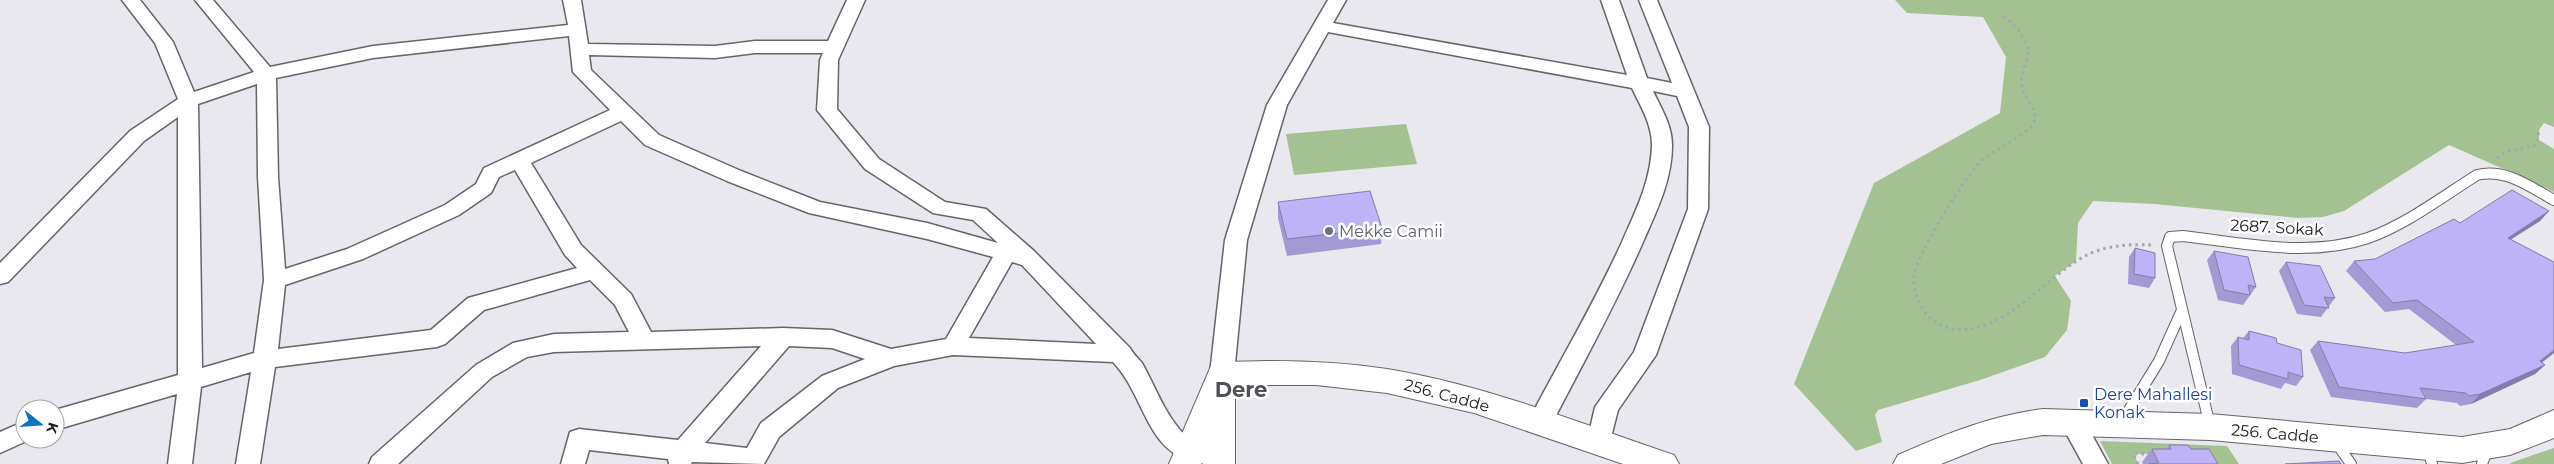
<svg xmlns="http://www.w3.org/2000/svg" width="2554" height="464" font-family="Montserrat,sans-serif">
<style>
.green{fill:#a3c191}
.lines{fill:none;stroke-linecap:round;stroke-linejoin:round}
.lane-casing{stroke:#64656a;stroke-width:12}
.street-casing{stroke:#64656a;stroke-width:3}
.secondary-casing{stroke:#64656a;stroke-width:2}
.path{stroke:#a6a6ab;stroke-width:3;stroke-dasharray:2.5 4;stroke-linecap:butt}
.lane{stroke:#fff;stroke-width:10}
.street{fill:#fff;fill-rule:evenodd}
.secondary{fill:#fff;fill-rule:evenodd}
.wall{fill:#a39ad4}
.shaded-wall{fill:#847dac}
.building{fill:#bdb3f6;stroke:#847dac}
.worship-dot{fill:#6b7280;stroke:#fff;stroke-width:2}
.transit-dot{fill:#1a4fb4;stroke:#fff;stroke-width:2}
.labels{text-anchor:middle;stroke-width:5;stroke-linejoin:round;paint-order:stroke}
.street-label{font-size:16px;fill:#202022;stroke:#fff}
.worship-label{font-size:16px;fill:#5b616d;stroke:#fff;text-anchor:start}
.transit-label{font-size:16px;fill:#164399;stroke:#fff;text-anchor:start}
.district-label{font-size:21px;font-weight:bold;fill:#515156;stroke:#fff}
</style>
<rect width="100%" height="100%" fill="#e8e8ee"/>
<g class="green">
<path d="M1895,0h659v127l-10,-4 -5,7v10l15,9v43c-34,-17 -70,-31 -105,-47l-105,66 -21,6 -24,1 -144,-14 -62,-3 -15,22 -2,38 -21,15 16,25 -4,29 -22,27 -65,23 -102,30 -3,5 7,27 -26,9 -62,-67 80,-201 126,-70 6,-56 -23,-40 -76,-4z"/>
<path d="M1406,124l11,40 -123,11 -8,-41z"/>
<path d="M2100,441l127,5 12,18h-33l-7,-11 -65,1 4,10h-26z"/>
<path d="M2554,448v16h-45l4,-2z"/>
</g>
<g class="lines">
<defs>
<g id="lane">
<path d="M2121,423l38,-62 23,-51"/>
<path d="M2210,426l-43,-180 3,-9 13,-1c60,7 126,22 185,2 39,-14 74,-41 109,-63 29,-7 53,12 77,25"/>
<path d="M2335,441l16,23"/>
<path d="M2428,449l4,15"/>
<path d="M2482,464l6,-16"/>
</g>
<g id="street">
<path d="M122,0h18l33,42 21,50 60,-20 -59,-72h18l57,67 103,-21 195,-21 -5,-25h18l7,44 127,2 40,-5h73l19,-41h18l-27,60 -1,49 42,50 66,43 41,7 48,42 96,97c3,6 8,10 12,15 13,23 21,47 38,67 11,12 29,13 36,27l-3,7c-67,0 -64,-64 -100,-102l-160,-7 -59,11 -56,22 -59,49 -15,27 -72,-2 -1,2h-22l-1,-5 -79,-9 -4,14h-24l9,-32 9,-3 99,11 83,-94 -207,6 -27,5 -35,20 -94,87h-29l3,-7 104,-92 37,-22 41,-9 75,-2 -14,-27 -25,-25 -106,30 -39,34 -8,3 -162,20 -15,97h-24l15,-92 -50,15 -9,77h-24l9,-70 -122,36v-20l123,-35v-258l-34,24 -136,141 -8,2v-21l130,-132 48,-32 -23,-56zM569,36l4,36 37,38 -126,58 -8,16 -31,21 -98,44 -62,20 -7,-92 -2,-99 97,-20zM755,53h68l-3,7 -3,50 48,59 68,44 40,7 25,23 -71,-20 -107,-21 -79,-31 -82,-36 -68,-65 -2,-15 126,3zM257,84l1,93 6,103 -10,73 -52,15 -4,-264zM621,121l24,24 82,36 82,32 118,26 66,18 -47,82 -55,10 -59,-19 -49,-2 -132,4 -20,-38 -50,-49 -50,-82zM515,170l50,85 12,13 -109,30 -37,32 -153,19 7,-64 78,-26 96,-44 32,-22 8,-16zM1012,262l10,3 74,79 -127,-6zM789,346l43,2 33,11 -43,17 -61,47 -14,25 -42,-5z"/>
<path d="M1328,0h18l-13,23 294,52 -26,-75h18l28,78 25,5 -33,-83h18l52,127 -1,82 -52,146 -38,55 -10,39 -9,3 -9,-3 -3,-7 8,-35 39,-55 54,-143 1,-82 -12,-31 -24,-5c8,17 19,34 19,54 0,35 -15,65 -29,97 -28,64 -62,125 -94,187l-9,3 -9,-3 -3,-7c31,-60 66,-118 94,-180 14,-32 29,-61 30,-97 0,-21 -12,-40 -20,-57l-304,-56 -41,73 -40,135 -13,134 -4,6 -8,3 -8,-3 -4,-6 15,-134 42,-135z"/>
<path d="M2072,412l9,3 27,49h-25l-23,-42 3,-7z"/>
<path d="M25,421v18h6l-31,14v-21z"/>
</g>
<g id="secondary">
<path d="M1269,361c40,0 79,2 118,8 98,16 193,54 287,86l5,9h-56l-149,-51 -87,-20 -71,-8h-83l2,8v71h-32v-5l-2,5h-32l42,-98 11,-4z"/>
<path d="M2043,409l167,5 252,23 48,-8 44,-19v28l-44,17 -48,8 -252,-23 -167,-5 -52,9 -50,20h-48l5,-9c47,-21 94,-40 145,-46z"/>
</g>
</defs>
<use href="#lane" class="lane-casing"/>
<use href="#street" class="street-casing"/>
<use href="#secondary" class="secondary-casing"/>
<g class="path">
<path d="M2004,16l14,13 11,21c-1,12 -10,24 -7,37 2,11 17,23 12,35 -7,15 -43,27 -57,43 -15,17 -61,91 -63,111 -2,23 13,47 35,52 52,13 97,-54 140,-74 20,-9 42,-10 63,-9"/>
<path d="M2497,158l8,-6 31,-7 3,-15"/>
<path d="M2138,464l-5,-10h18"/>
</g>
<use href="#lane" class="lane"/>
<use href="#street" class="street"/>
<use href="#secondary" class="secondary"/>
</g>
<g class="wall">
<path d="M1278,202l104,26 -1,16 -94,12 -9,-38z"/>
<path d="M2549,211l-9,10 -29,18 43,114 -12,9 3,3 -10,9 -64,30 -11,2 -3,-3 -31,-4 -9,9 -86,-11 -21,-47 8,-9 87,12 51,-8 -47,-36 -24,3 -39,-41 8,-10 21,-2 85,-36z"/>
<path d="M2135,248l20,30 -6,10 -21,-4 1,-27z"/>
<path d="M2214,251l42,36 -13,18 -25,-5 -11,-40z"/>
<path d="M2286,262l49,36 -14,19 -24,-3 -18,-43z"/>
<path d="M2249,331l28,12 26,34 -7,9 -11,-3 -4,6 -49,-15 -1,-28 7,-9 5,1z"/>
<path d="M2169,445l22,4 27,15h-75l-1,-2 10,-13h14z"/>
</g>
<g class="shaded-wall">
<path d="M2549,211l-9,10 -41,26 9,-9z"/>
<path d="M2554,350v3l-23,18 9,-10z"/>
<path d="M2545,365l-10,9 -64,30 9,-10z"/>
</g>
<g class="building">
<path d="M2512,190l37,21 -41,27 46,24v88l-14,11 5,4 -65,29 -11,2 -3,-3 -46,-5 6,11 -87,-12 -21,-46 87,12 69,-11 -57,-42 -24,3 -39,-42 21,-2 79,-40 6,4z"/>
<path d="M1370,191l12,37 -95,11 -9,-37z"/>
<path d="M2135,248l20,5v25l-21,-4z"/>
<path d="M2214,251l34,6 8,30 -8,-2 2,10 -26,-5z"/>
<path d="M2286,262l34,4 15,32 -11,-1 5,11 -25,-3z"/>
<path d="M2249,331l27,7 1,5 24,7 2,27 -15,-5v7l-49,-14 -1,-28 11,3z"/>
<path d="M2169,445h19l3,4h18l9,15h-69l10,-1 -7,-14h19z"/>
<path d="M2339,461l2,3h-56z"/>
</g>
<circle class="worship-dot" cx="1329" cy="231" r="5"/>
<rect class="transit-dot" x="2079" y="398" width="10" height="10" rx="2.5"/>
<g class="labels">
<g class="street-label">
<text transform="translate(2277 227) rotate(3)" y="6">2687. Sokak</text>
<text transform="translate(1447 395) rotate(15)" y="6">256. Cadde</text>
<text transform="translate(2275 433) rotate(5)" y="6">256. Cadde</text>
</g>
<g class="worship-label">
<text x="1339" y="237">Mekke Camii</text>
</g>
<g class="transit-label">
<text x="2094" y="400">Dere Mahallesi<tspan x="2094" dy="18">Konak</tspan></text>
</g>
<g class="district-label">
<text x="1241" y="397">Dere</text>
</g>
</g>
<g transform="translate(40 424) rotate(107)"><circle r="24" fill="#ffffff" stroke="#a6a6a7"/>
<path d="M0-4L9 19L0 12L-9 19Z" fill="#0775c0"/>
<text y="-8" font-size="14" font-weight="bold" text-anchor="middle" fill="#202022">K</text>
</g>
</svg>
